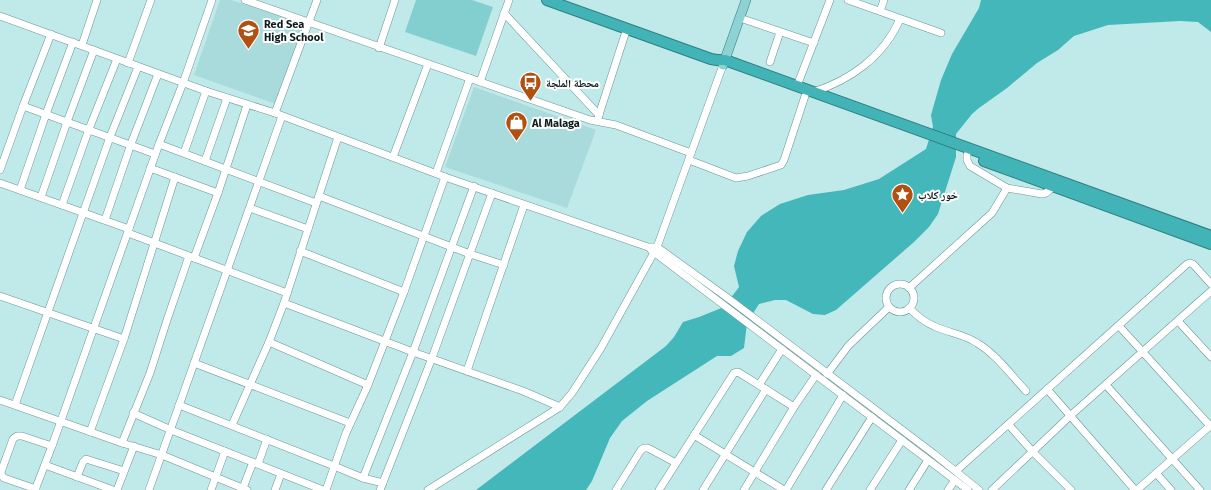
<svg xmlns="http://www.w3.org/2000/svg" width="1211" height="490" font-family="'Fira Sans','Noto Naskh Arabic',sans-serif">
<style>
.built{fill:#a9dbdc}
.green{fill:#83cfd0}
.water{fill:#44b7ba}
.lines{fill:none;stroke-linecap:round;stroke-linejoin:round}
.minor-casing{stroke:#6d9494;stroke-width:8}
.major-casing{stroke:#2f7e80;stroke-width:10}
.highway-casing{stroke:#2f7e80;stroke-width:12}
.minor{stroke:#fff;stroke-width:7}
.major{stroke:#8ed2d4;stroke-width:9}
.highway{stroke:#42b4b7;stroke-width:10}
.labels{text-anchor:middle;stroke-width:4;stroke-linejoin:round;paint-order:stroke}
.poi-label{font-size:11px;font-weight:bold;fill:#0c1b1b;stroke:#fff;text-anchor:start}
</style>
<rect width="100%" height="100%" fill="#c0e9e9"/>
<g class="built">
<path d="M220,0h11l74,24 -29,80 -82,-29z"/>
<path d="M474,87l122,43 -29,78 -122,-41z"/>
</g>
<path class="green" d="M416,0h56l21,7 -17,49 -71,-24z"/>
<path class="water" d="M981,0h230v32l-13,-10 -18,-1 -72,4 -34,11 -16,14 -21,13 -30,25 -28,20 -7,6 -16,20v23l-18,57 -9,13 -15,15 -78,68 -11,5 -12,-1 -27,-14h-11l-16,4 -12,19 -3,25 -13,8h-14l-70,45 -25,20 -12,17 -18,43 -6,9h-110l190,-144 8,-9 9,-15 16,-5 25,-10 15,-20 -5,-21 4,-15 9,-19 14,-16 19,-12 28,-9 36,-5 35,-11 47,-30 7,-22 -2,-12 10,-35 11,-26 27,-46z"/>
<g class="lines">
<defs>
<g id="minor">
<path d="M245,0l345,120 26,5 75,28"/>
<path d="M848,0l93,33"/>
<path d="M880,11l4,-11"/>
<path d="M504,13l95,102"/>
<path d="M0,16l206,75 69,22 170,64 203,70h9l68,49 209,158 45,36"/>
<path d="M740,18l74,25"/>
<path d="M82,45l15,-45"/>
<path d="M379,48l16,-48"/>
<path d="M770,62l10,-30"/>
<path d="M128,63l23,-63"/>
<path d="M480,82l29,-82"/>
<path d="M797,86l33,-86"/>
<path d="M813,92c38,-12 71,-36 87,-73"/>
<path d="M23,106l132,48"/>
<path d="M275,113l42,-113"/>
<path d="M598,118l29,-90"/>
<path d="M159,144l157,59"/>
<path d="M184,153l22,-62"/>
<path d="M967,155v5l3,6 37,22 35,6 4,-1 7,-6"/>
<path d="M393,157l35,-93"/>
<path d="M689,160l47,18 12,-2 33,-11 3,-5 21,-64"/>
<path d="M205,161l22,-63"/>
<path d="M150,168l68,25"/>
<path d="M0,170l23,-64 28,-72"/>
<path d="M436,173l34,-95"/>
<path d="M0,183l129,46"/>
<path d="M20,190l26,-76 27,-72"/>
<path d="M319,196l151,58 34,11"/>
<path d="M41,197l26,-75 27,-72"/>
<path d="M62,205l27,-76 28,-70"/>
<path d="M250,208l58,21"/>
<path d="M105,220l26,-76 27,-70"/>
<path d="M128,233l159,60"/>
<path d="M651,250l317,240"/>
<path d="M300,251l104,41"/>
<path d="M194,258l24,-65 29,-88"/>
<circle cx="900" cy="298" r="14"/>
<path d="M909,288l83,-75 15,-25"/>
<path d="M0,296l124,43"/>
<path d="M284,303l129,49 110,39 37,16"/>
<path d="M909,308c7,7 15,14 25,18 14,7 30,8 43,17 19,11 34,32 49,48"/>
<path d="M1178,321l33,36"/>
<path d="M1119,326l92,101"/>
<path d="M269,342l99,43"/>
<path d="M194,363l156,60"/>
<path d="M467,371l57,-166"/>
<path d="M827,374l22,-29 40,-38"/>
<path d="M759,385l23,-36"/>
<path d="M1106,385l94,105"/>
<path d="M1047,389l88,101"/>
<path d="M0,400l122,43 40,12 85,35"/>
<path d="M15,405l95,-268 28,-70"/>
<path d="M179,405l155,61 29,12 20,5"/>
<path d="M133,413l38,17 152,60"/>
<path d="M232,425l37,-83 15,-39 54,-166"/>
<path d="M1009,425l24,27 38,38"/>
<path d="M90,432l34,-93 51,-162"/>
<path d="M694,435l90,55"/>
<path d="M122,443l28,-70 17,-53 22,-64"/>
<path d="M258,464l9,-25"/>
<path d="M45,465l68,25"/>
<path d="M956,471l231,-207 3,-1 3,1 18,20"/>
<path d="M1156,473l15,17"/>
<path d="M77,477l6,-15 3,-3 38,12"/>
<path d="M363,478l50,-126 61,-166"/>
<path d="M243,488l10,-26"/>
<path d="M36,489l-32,-11 -2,-2 -1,-4 12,-33 4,-3h5l30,10"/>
<path d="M35,490l17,-44 107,-302 24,-61 29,-83"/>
<path d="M117,490l17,-44"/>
<path d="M149,490l133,-374"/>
<path d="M211,490l14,-39"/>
<path d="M275,490l6,-16"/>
<path d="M326,490l20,-57 22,-48 36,-93 41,-115"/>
<path d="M380,490l52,-132 60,-165"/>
<path d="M428,490l132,-83 12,-14 29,-45 56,-101 66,-182"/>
<path d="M616,490l25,-40 3,-2h4l28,15"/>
<path d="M659,490l75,-117 4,-1 56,35 22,-32"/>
<path d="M703,490l63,-101"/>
<path d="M744,490l50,-83"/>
<path d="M786,490l57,-95"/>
<path d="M826,490l46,-73"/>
<path d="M870,490l32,-50"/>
<path d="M909,490l19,-30"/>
<path d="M948,490l7,-10"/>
<path d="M992,490l78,-74 141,-125"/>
<path d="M1137,490l74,-65"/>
</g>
<path id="major" d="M723,65l23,-65"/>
<g id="highway">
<path d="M547,0l164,59 6,1h8l486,176"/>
<path d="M984,161l227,83"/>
</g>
</defs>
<use href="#minor" class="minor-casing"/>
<use href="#major" class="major-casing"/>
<use href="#highway" class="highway-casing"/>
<use href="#minor" class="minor"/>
<use href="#major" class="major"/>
<use href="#highway" class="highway"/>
</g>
<defs>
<symbol id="school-pin" viewBox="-11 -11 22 30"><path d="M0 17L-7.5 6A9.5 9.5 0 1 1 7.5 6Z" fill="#b15010" stroke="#fff"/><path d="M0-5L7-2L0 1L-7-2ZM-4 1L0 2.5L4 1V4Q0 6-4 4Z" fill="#fff"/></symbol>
<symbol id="bus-pin" viewBox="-11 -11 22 30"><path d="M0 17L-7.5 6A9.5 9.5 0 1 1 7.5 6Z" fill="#b15010" stroke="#fff"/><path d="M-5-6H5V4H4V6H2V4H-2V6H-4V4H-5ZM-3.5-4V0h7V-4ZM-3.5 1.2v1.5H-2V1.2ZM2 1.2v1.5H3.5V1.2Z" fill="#fff"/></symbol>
<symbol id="shop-pin" viewBox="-11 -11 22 30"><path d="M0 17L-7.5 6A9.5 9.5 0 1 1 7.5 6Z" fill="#b15010" stroke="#fff"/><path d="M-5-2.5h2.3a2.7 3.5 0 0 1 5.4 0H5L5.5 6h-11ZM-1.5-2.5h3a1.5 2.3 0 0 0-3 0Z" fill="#fff"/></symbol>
<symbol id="sight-pin" viewBox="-11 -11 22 30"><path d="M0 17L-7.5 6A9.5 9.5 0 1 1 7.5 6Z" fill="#b15010" stroke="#fff"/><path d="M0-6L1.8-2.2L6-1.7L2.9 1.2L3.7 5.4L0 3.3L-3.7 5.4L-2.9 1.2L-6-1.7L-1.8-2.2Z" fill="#fff"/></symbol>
</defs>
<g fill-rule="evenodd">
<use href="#school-pin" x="236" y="18" width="25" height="34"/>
<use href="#bus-pin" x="518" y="70" width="25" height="34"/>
<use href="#shop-pin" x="504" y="110" width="25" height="34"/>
<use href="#sight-pin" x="890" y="182" width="25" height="34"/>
</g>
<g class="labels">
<g class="poi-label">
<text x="264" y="28">Red Sea<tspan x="264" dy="13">High School</tspan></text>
<text x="546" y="87">محطة الملجة</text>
<text x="532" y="127">Al Malaga</text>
<text x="918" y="199">خور كلاب</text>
</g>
</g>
</svg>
